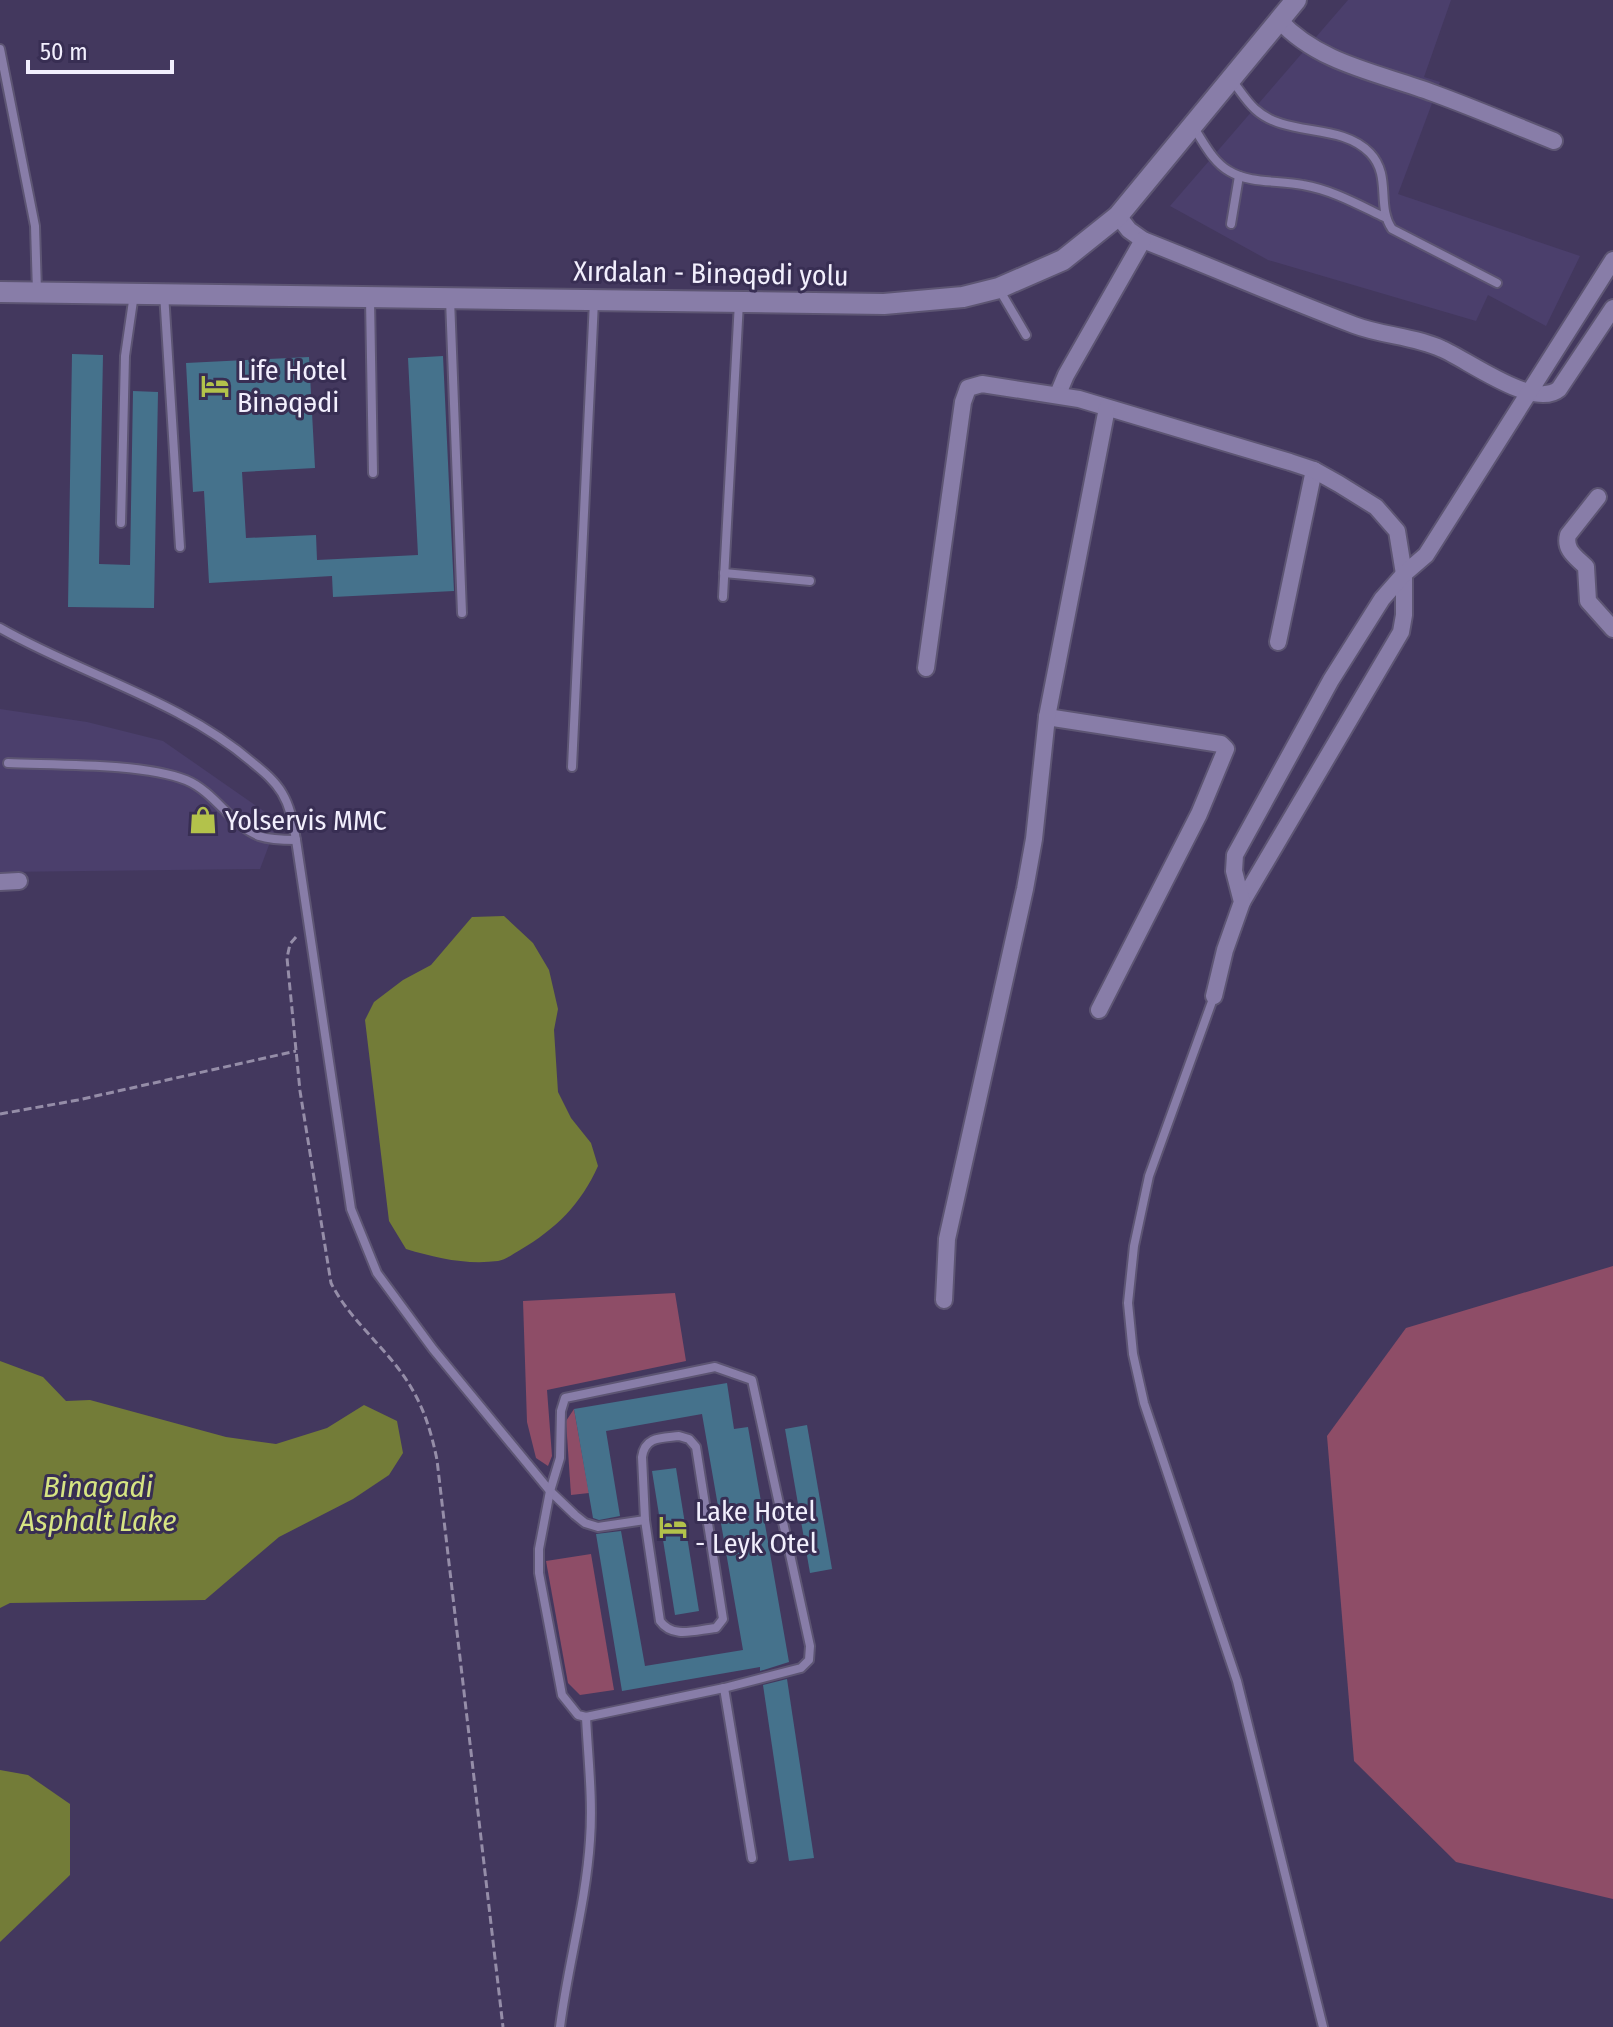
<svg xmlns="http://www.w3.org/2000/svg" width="1613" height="2027" font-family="'Fira Sans Condensed',sans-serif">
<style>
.built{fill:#4b3f6c}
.green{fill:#8e4d67}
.water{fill:#737c38}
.building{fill:#45728c}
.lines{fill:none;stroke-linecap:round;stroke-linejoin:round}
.lane-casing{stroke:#5d5573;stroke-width:12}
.street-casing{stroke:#5d5573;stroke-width:20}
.secondary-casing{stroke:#5d5573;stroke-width:24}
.path{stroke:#958da8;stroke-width:3;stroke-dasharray:8 4;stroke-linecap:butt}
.lane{stroke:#887da8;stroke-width:8}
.street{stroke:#887da8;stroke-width:16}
.secondary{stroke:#887da8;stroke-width:20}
.labels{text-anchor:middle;stroke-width:6;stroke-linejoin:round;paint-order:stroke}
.street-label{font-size:28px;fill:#f2effd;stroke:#382e53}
.poi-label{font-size:28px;fill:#f2effd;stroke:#382e53;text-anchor:start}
.water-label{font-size:30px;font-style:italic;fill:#d6e483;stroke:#382e53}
</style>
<rect width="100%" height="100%" fill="#43385e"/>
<g class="built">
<path d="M1348,0h103l-27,77 16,5 -42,112 182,62 -34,70 -58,-31 -12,26 -208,-61 -98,-54z"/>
<path d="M0,709l87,13 76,19 115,80 -18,48 -260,3z"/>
</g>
<g class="green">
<path d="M1613,1266v633l-157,-37 -102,-101 -27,-325 79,-108z"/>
<path d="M675,1293l11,68 -139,29 5,66 -4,10 -12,-8 -9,-36 -4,-121z"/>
<path d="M574,1409l15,84 -18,2 -5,-74z"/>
<path d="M591,1554l23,136 -34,5 -12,-12 -22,-122z"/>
</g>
<g class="water">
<path d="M504,916l29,27 16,27 9,39 -4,21 4,62 13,26 20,25 7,23c-17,38 -42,63 -78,84 -7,4 -15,10 -22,11 -32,4 -62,-3 -92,-12l-17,-28 -24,-201 9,-18 29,-22 28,-15 41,-48z"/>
<path d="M0,1361l43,16 23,24 24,-1 136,37 50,7 51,-16 37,-23 33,16 6,32 -14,22 -36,24 -74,38 -74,63 -195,3 -10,5z"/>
<path d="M0,1770l28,5 42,29v71l-70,67z"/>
</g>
<g class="building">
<path d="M72,354l31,1 -4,209 31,1 3,-174 25,1 -4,216 -86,-1z"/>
<path d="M443,356l11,235 -121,6 -1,-21 -123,7 -5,-92 -11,1 -7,-129 123,-6 6,111 -73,4 4,66 70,-3 1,25 101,-5 -10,-197z"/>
<path d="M727,1383l7,46 14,-2 41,235 -29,9v-4l-138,24 -26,-157 25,-3 24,135 98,-16 -41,-236 -96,17 14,85 -21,4 -6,-2 -19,-109z"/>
<path d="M807,1425l25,144 -22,4 -25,-144z"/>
<path d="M676,1468l23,143 -24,4 -23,-144z"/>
<path d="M787,1679l27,179 -25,3 -26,-176z"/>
</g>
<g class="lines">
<defs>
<g id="lane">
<path d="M0,49l35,177 2,66"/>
<path d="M1231,79c8,10 15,22 24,30 31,29 85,13 115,44 22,23 6,53 22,76l105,54"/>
<path d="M1194,128c10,15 19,34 35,43 21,13 50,9 74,14 29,5 54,19 81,32"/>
<path d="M1231,224l8,-48"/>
<path d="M999,289l27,46"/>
<path d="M164,293l16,254"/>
<path d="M370,299l3,174"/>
<path d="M450,299l12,314"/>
<path d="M121,523l4,-167 9,-62"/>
<path d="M724,573l86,8"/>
<path d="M723,597l16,-295"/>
<path d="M0,628c82,47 180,72 253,135 11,9 22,18 29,30 9,15 11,31 14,47l55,369 26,64 56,76 117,142 25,24 10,8 13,4 47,-7"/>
<path d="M8,763c48,2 136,0 178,17 29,12 44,44 73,56 12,4 25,4 37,4"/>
<path d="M572,767l22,-466"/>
<path d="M1214,996l-65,180 -15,70 -6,57 5,51 11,49 93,278 86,346"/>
<path d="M715,1367l37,13 58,266 -1,14 -8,8 -77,20 -138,29 -8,-2 -16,-20 -23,-122v-24l11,-58 10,-33 1,-47 4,-13z"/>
<path d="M679,1436l10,3 7,8 27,172 -7,9c-21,2 -43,11 -56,-7l-15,-101 -3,-63c3,-21 20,-19 37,-21z"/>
<path d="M724,1688l28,170"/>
<path d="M560,2027c8,-63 26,-124 30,-187 3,-41 -2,-82 -4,-123"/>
</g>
<g id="street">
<path d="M1279,20c40,44 101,53 154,73 41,15 81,32 121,48"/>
<path d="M1118,216l11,14 14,10c71,28 140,58 211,85 29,11 60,11 88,24 26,11 92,61 117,40l54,-81"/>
<path d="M1058,394l8,-19 77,-135"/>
<path d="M1598,497l-30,38c-4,15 8,22 18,32l2,34 25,28"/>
<path d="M1278,642l36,-172"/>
<path d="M926,668l37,-266 5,-14 14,-4 97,15 211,63 24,8 25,14 37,23 21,24 7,43v41l-3,17 -159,270"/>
<path d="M1047,717l161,25 13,2 5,5 -27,65 -100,196"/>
<path d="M0,882l19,-1"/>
<path d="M1214,996l11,-46 17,-48 -8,-31 1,-16 96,-175 51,-81 22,-25 22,-19 187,-295"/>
<path d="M944,1300l3,-61 78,-350 9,-50 13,-122 60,-309"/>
</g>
<path id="secondary" d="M0,292l884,12 79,-7 36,-9 64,-28 55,-44 178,-216"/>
</defs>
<use href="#lane" class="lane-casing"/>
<use href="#street" class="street-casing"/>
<use href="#secondary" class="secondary-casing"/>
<g class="path">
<path d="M296,937l-6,7 -3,14 13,133 31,192c20,40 59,67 81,106 13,22 20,46 25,71l66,567"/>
<path d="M0,1114l78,-14 218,-49"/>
</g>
<use href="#lane" class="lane"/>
<use href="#street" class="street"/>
<use href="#secondary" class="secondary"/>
</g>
<defs>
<symbol id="hotel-bare" viewBox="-9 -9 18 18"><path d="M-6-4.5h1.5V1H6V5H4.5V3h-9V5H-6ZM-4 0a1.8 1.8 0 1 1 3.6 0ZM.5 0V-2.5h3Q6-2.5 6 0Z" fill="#b3c24b" stroke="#382e53" stroke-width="2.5" paint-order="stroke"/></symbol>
<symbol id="shop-bare" viewBox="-9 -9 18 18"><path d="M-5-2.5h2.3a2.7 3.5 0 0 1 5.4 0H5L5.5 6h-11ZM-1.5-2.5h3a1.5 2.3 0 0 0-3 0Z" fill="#b3c24b" stroke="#382e53" stroke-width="2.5" paint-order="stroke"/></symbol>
</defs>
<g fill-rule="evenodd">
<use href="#hotel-bare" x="195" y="366" width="40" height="40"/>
<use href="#shop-bare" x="183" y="800" width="40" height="40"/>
<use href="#hotel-bare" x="653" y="1507" width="40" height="40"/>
</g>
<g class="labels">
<g class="street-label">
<text transform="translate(711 273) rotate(1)" y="10">Xırdalan - Binəqədi yolu</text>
</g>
<g class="poi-label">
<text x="237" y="380">Life Hotel<tspan x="237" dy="32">Binəqədi</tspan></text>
<text x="225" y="830">Yolservis MMC</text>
<text x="695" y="1521">Lake Hotel<tspan x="695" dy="32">- Leyk Otel</tspan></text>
</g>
<g class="water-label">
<text x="98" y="1497">Binagadi<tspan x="98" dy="34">Asphalt Lake</tspan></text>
</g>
</g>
<path d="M28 60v12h144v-12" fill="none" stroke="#f2effd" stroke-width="4"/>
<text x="40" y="60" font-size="24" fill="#f2effd" stroke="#382e53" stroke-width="6" paint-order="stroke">50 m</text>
</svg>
